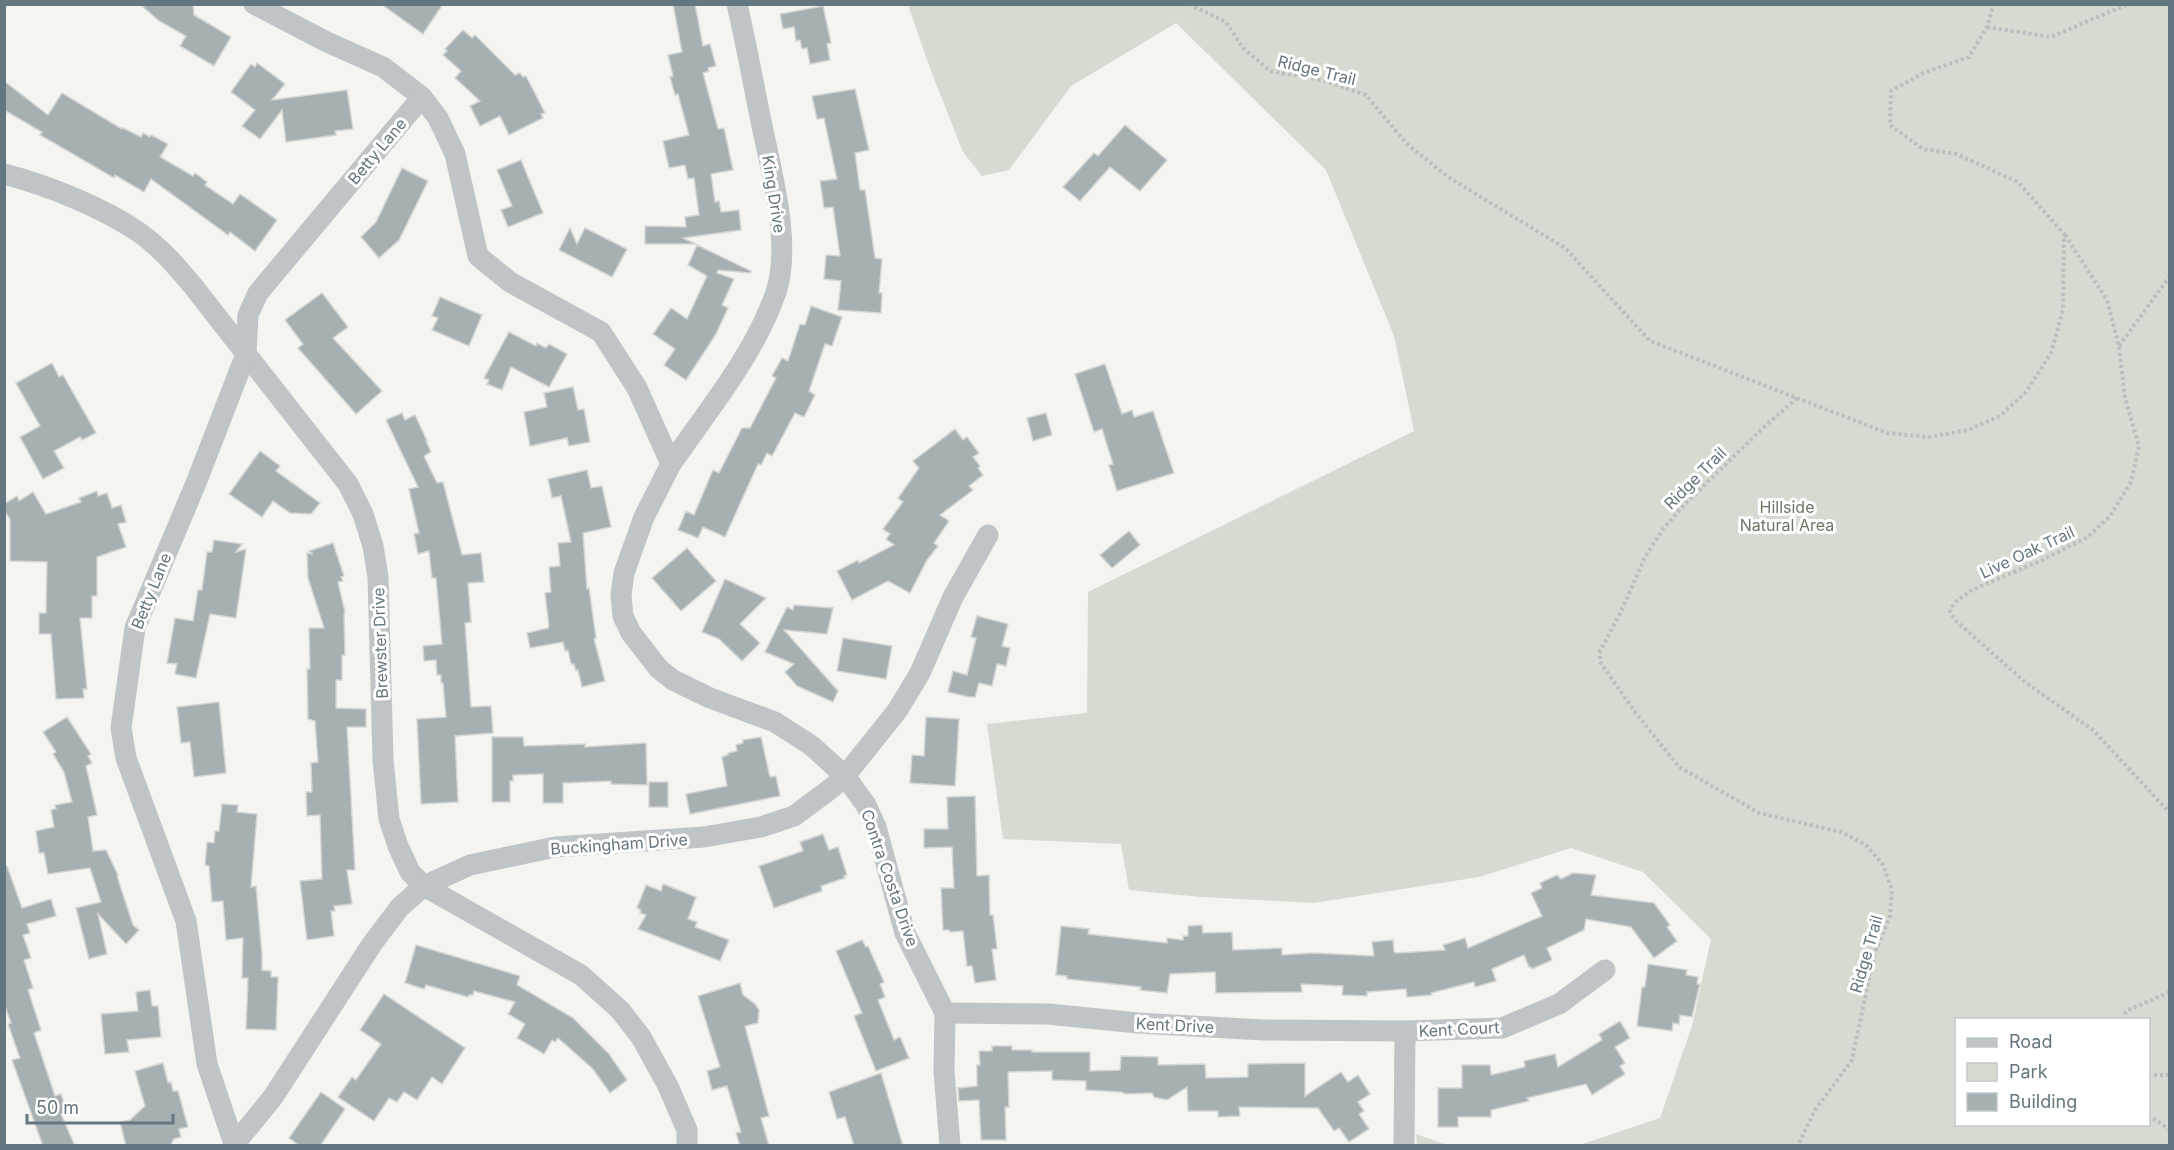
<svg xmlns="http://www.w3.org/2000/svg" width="2174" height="1150" font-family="Inter,sans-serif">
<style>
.green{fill:#d6dbd1;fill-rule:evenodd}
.building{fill:#a6afb2;stroke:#d5d5d3;stroke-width:1.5}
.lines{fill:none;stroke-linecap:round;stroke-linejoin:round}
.path{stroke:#bbbdbf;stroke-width:4;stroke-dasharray:3 3;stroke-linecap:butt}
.minor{stroke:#bfc4c6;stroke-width:21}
.labels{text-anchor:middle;stroke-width:6;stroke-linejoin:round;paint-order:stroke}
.street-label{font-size:16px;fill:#647680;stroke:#fff}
.park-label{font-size:16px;fill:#697862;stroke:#fff}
</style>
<rect width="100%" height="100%" fill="#f4f4f0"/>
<g class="green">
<path d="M908,5h1261v1140h-589l80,-27 32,-92 19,-87 -68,-67 -72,-24 -92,29 -165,26 -113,-6 -72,-7 -8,-46 -118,-5 -16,-115 100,-11 1,-121 326,-161 -20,-95 -68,-166 -150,-147 -105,63 -62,84 -27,6 -19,-24 -32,-81zM1956,1020h192v104h-192z"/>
<path d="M1416,1134l31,11h-30z"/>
</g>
<g class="building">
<path d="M140,4h53l1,11 37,22 -17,29 -34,-20 6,-10 -27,-15z"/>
<path d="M381,4h62l-20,30z"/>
<path d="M673,4h22l8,42 7,-2 6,22 -8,2 1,3 -6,2 15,56 6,-1 9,42 -22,4 4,28 4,-1 2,11 18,-2 2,20 -58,8 13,6h-51v-18l41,1 -1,-10 14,-2 -5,-37 -6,1 -3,-14 -16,3 -6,-27 26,-6 -11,-41 -3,1 -5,-18 3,-1 -5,-21 14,-3z"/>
<path d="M823,6l8,37 -4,1 3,16 -20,4 -3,-16 -5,1 -2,-9 -4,1 -2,-14 -11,2 -3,-15z"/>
<path d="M463,30l9,8 3,-3 40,40 5,-2 3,4 3,-1 19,37 -4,1 2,4 -34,17 -9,-19 -20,10 -10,-20 10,-5 -25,-23 6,-7 -18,-16 4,-4 -2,-2z"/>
<path d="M257,63l28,21 -13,16 75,-10 6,39 -18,2 1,4 -50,7 -4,-32 -22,29 -18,-13 13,-16 -24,-18 20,-28 4,3z"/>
<path d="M4,81l44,34 14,-22 60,36 1,-1 18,9 2,-4 7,4 1,-2 17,9 -8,13 33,19 2,-3 12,9 -2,3 28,19 7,-10 37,26 -22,31 -25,-19 -2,3 -77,-56 -7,13 -29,-17 -1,3 -74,-43 2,-3 -38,-22z"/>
<path d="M855,89l14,61 -14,3 5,37h5l10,68 7,1 -3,34h3l-1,20 -43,-3 3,-29 -17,-2 2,-24 14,1 -7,-49 -9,1 -4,-27 17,-2 -13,-61 -7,1 -5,-23z"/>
<path d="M1125,125l42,35 -27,31 -30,-24 -30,34 -17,-14 31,-34 4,3z"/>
<path d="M521,160l22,53 -35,14 -7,-17 11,-4 -15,-36z"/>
<path d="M402,168l26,13 -29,59 -20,18 -18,-21 15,-15z"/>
<path d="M570,228l7,16 8,-16 42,21 -15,28 -53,-27z"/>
<path d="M697,245l54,26 -1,2 -32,-3 -1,3 17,6 -12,26 6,3 -12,26 -30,46 -22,-15 11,-16 -22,-15 18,-26 16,11 20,-43 -19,-11z"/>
<path d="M322,293l26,34 -15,11 49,53 -26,23 -58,-66 5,-4 -18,-24z"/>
<path d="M440,297l42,18 -13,31 -37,-16 6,-12 -6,-2z"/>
<path d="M811,306l31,11 -10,29 -7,-2 -16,47 6,4 -11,22 -9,-4 -23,43 -5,-3 -6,12 -3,-1 -33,73 -22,-10 -5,11 -20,-8 8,-19 8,4 19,-45 6,3 23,-45h8l26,-50 -4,-2 10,-18 6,3 12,-37 5,1z"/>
<path d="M509,332l27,14 1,-3 9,5 3,-4 18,10 -18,33 -38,-20 -9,23 -15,-6 2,-4 -5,-2z"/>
<path d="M52,363l7,14 4,-2 33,58 -14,7 -2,-3 -26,14 10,17 -21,11 -23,-42 20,-11 -24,-43z"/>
<path d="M1105,364l17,50 10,-4 2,7 19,-6 21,62 -57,18 -8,-26 4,-1 -11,-35 -8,3 -19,-58z"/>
<path d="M573,387l5,23 6,-1 6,33 -21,4 -2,-8 -37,8 -6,-34 23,-5 -3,-14z"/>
<path d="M402,413l3,7 10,-5 12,26h-1l5,11 -7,4 13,27 6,-1 19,73 19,-2 3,29 -16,1 3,39 -6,1 6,84 20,-1 2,27 -38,3 3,66 -37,2 -4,-85 29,-2 -3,-34h-2v-8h-4l-1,-15 -12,1 -1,-15 19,-2 -6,-66h-4l-3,-27 -11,3 -4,-20 5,-1 -10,-44 9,-2 -32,-67z"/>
<path d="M1046,413l6,22 -19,6 -6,-23z"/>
<path d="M955,429l8,11 4,-3 12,16 -6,4 7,9 -2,2 5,7 -14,11 4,4 -33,25 9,6 -15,22 4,3 -11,14 -17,33 -22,-12 -36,19 -15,-29 21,-11 1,3 35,-18 -8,-6 4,-5 -7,-5 20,-27 -5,-4 21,-30 -6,-7z"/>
<path d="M260,451l20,15 -4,5 44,32 -9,11 -21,-1 -17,-12 -11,16 -33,-23z"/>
<path d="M587,470l4,18 11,-2 9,41 -28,6 4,56 2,-1 7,50 -2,1 11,42 -23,6 -4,-17 -2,1 -2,-7h-3l-3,-14 -3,1 -2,-9 -33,6 -3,-15 21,-5 1,-2 -4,-33 6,-1 -2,-25 11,-1 -2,-23 13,-1 -10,-46 -9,2 -4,-19z"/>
<path d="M97,491l1,5 9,-3 5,15 9,-3 5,17 -8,2 8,23 -29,10v39h-5v22h-12l7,71h-4l1,9 -28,1 -5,-65h-12v-21h7l1,-51 -37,-1v-42l-6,-9v-6l13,-8 2,5 14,-9 13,22 35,-12 -2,-4z"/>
<path d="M1129,531l11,14 -28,23 -12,-13z"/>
<path d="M214,540l28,4 -6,8 10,-3 -10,69 -26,-4 -14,64 -21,-4 2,-10 -10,-1 8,-45 18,3 5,-31h4l5,-38h5z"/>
<path d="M333,543l11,33 -3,1 2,4 -5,1 7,30 -1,1 1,42h-3v25h-6v28l30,1v18h-19l8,143h-8l5,34 -18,2 1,5h-4l3,25 -27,4 -7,-59 22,-2 -2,-64 -13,1 -1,-24h6l-1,-29 7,-1 -3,-41 -7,-2 -1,-50h3l-1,-41h15l-16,-50 -1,-25 6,1 -4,-3z"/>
<path d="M687,548l29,33 -35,30 -29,-33z"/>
<path d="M725,579l41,19 -26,26 20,19 -18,18 -23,-22 -17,-7z"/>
<path d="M794,605l39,3 -6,26 -43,-4 54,61 -5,11 -36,-16 -12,-14 9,-8 -29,-12 22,-45 6,3z"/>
<path d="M977,616l31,8 -6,22 8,2 -4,18 -9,-2 -5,22 -13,-3 -4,14h-6l-21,-5 5,-21 14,4 9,-37 -5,-1z"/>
<path d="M843,638l49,8 -6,33 -49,-8z"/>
<path d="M219,702l7,71 -32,4 -4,-35 -9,1 -4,-36z"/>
<path d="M67,717l24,37 -3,2 4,7 -6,3 11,49 -9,2 5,34 13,-1 12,25 -1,1 16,49 6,5 -13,14 -28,-30 9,40 -18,5 -13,-51 25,-6 -11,-34 -42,6 -4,-21h-5l-3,-22 18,-4 -3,-17 5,-1 -1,-4 17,-3 -8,-30 -11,-18 3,-2 -13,-20z"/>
<path d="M926,717l33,2 -4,67 -45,-3 2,-28 12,1z"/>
<path d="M492,737h31l1,9 61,-2v3l61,-4 1,42 -36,-1v-3l-48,2v20h-20v-29l-30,1v6h-3v21h-18z"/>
<path d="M761,737l9,40 6,-1 4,20 -90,18 -4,-20 41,-8 -5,-29 6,-2v-2l9,-2 -1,-6 7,-2v-3z"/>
<rect x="649" y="782" width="19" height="25"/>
<path d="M975,796l2,80 12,-1 1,40h3l4,34h-5l4,31 -21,3 -3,-17h-5l-4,-35 -13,1 -1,-2h-6l-2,-42h13l-2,-41 -28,1v-19h24l-1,-32z"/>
<path d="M222,804l16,1 -1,7 20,2 -6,73 5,-1 6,69v15l9,1v6h7l-2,53 -30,-1 2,-51h-6l1,-40 -17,2 -3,-39 -11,1 -3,-36 -4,-1 2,-23 7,1 1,-12h4z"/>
<path d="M823,834l6,16 9,-3 9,28 -3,1 1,2 -24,8 1,5 -48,17 -15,-42 44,-15 -3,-9z"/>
<path d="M4,866h3l15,42 29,-9 5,17 -29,8 3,9 -7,2 8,23 -7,2 9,28 -5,2 13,40 -7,3 21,63 6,-2 6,18 -6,2 14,32h-32l-31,-86 8,-2 -12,-34 3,-1 -7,-20z"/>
<path d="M1573,873l23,2 -5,20 63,8 16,22 -3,2 10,14 -23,17 -23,-31 -45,-8 -2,11 -37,18 5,12 -20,9 -1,-2h-2l-5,-12 -32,14 4,12 -21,6 -1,-5 -43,11 1,2 -25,2 -1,-8 -39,3v4l-25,-1 1,-9 -42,-2 1,8 -86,1 -1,-21 -45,2 -3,19 -27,-3 1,-3 -74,-8v-3l-11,-1 5,-49 28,3 -1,5 79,9v-5l16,2v-4h5v-10l14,-1 1,8 29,-1 1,18 49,-2v7l32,-2 60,3 -2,-14 21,-2 1,12 3,1 48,-3 -2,-5 22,-7 3,10 74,-32 -11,-23 11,-5 -2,-5 17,-8 4,4z"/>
<path d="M663,884l33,13 -8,22 9,3 -2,5 34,13 -9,21 -82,-32 8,-14 -6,-2 1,-3 -4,-2 9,-23 15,6z"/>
<path d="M862,940l4,7 2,-1 16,36 -4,2 5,13 -7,3 16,40 6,-3 9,21 -33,13 -22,-55 8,-3 -26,-62z"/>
<path d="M416,945l104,31 -3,9 56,33 36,36 18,26 -17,13 -17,-24 -35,-31 -3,4 -3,-2 -8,14 -27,-16 8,-14 -17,-10 7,-12 -41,-11 -1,4h-4l-1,2 -42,-12 -2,4 -19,-6z"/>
<path d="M1648,964l39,6 -1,5 12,2 -1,7h3l-8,33 -12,-2 -1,9 -6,-1 -1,8 -35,-5 5,-39h3z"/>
<path d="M740,983l3,12 12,9 4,6 -1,13 -13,3 24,90 -8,2 8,28h-29l-4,-13 5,-1 -14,-46 -15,4 -5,-19 13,-4 -22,-71z"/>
<path d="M150,990l2,16h6l3,31 -34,3 2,12 -24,2 -4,-40 37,-3 -2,-19z"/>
<path d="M384,994l81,54 -23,36 -10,-7 -15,23 -13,-8 -7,10 -8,-4 -15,23 -36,-24 14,-20 4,3 25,-36 -21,-14z"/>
<path d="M1620,1021l10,17 -15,9 10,16 -5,3 5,8 -33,21 -6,-11 -59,14 2,3 -38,9v7h-33v10h-20v-39h24v-23h28l1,10 34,-8 -1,-6 31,-7 3,13 44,-27 -3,-6z"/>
<path d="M992,1046h20v4h20v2h58v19l30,-1 1,-14 37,1v8l47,-1 1,14 42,-1v-13l57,-1v33l36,-24 7,10 10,-7 12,19 -12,8 6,9 -5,3 10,15 -20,13 -10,-14 -5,3 -16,-23 -79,-1 1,9 -22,1v-6h-30l-1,-24 -20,13 -13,-3 -2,-4 -26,1 -5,-2 -35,-2v-9l-34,-1v-9l-44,1 1,35h-4l1,33h-25l-2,-40 -20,1 -1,-13 19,-2v-21h3l-1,-14h13z"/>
<path d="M163,1063l5,20 3,-1 2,9h5l10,36 -9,2 2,8 -7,2 -4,7h-44l-6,-24 10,-2 15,-14 -10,-35z"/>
<path d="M881,1073l22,73h-49l-9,-29 -8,2 -8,-27z"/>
<path d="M321,1092l24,17 -25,37h-20l-11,-8z"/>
</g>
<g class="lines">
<g class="path">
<path d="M1189,4l37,18 17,26 27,23 55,10 41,14 41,49 41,33 117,71 85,93 147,57 -33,29 -78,76 -23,26 -18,28 -24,55 -21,39v11l35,50 44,55 80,46 82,19 25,13 17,20 9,25 -2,26 -16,39 -22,105 -37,50 -16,33 1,3"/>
<path d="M1987,27l64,10 77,-33"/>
<path d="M2065,235l42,65 12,47 6,51 14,48 -8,36 -21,34 -22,21 -48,24 -68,29 -18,13 -4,9 6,9 69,61 68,48 77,83"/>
<path d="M2119,346l51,-70"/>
<path d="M1797,398l90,35 42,4 39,-7 32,-14 26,-24 25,-39 12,-43 1,-76 -46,-52 -62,-28 -33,-5 -33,-24 1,-34 32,-18 46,-16 18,-30 7,-23"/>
<path d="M2123,1020l3,-9 44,-19"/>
<path d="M2148,1075h22"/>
<path d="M2148,1115l22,15"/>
</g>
<g class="minor">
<path d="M254,4l73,38 56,25 39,30 16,21 17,36 23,102 32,26 91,50 36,56 34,76 -27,53 -20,56 -3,22 2,21 8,17 28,36 14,11 37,18 65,24 37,24 33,30 21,29 10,22 29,106 40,80 -1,58 6,75"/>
<path d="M4,174c43,11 100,34 136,59 21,15 37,34 53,53l155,198 15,30 10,32 5,31 5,183 6,59 9,27 12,26 14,14 157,89 39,35 21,27 27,49 19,44v16"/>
<path d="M671,464c37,-54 84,-110 105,-172 16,-49 -5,-121 -15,-171 -8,-39 -15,-78 -24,-117"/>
<path d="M945,1013l103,1 90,9 126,7 141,1 97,-3 57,-24 46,-34"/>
<path d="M234,1144l-27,-80 -21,-143 -60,-163 -5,-30 14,-100 61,-145 50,-129 2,-39 10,-22 164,-196"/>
<path d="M233,1146l40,-49 99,-153 28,-37 24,-21 46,-21 85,-18 149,-10 57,-10 33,-11 39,-29 12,-11 52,-65 23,-38 33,-76 35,-62"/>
<path d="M1404,1146l1,-115"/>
</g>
</g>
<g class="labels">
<g class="street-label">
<text transform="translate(1317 70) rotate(14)" y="6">Ridge Trail</text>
<text transform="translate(377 151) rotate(-50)" y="6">Betty Lane</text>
<text transform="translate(774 194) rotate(81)" y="6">King Drive</text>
<text transform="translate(1695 478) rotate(-45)" y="6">Ridge Trail</text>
<text transform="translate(2027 552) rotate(-25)" y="6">Live Oak Trail</text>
<text transform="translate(151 591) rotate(-68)" y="6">Betty Lane</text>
<text transform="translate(380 643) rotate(-92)" y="6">Brewster Drive</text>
<text transform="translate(619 844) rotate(-4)" y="6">Buckingham Drive</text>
<text transform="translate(890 878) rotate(71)" y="6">Contra Costa Drive</text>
<text transform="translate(1866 954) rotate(-74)" y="6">Ridge Trail</text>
<text transform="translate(1175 1025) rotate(3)" y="6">Kent Drive</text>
<text transform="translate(1459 1029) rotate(-3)" y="6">Kent Court</text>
</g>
<g class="park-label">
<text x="1787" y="513">Hillside<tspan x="1787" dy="18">Natural Area</tspan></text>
</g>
</g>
<rect width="2174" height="1150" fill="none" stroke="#647680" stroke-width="12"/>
<rect x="1955" y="1018" width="195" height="108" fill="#ffffff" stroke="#c1c8cc" stroke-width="1.5"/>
<rect x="1967" y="1038" width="30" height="9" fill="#bfc4c6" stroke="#c1c8cc" stroke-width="1.5"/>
<text x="2009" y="1048" font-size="18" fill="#647680">Road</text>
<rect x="1967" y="1063" width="30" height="18" fill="#d6dbd1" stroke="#c1c8cc" stroke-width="1.5"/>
<text x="2009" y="1078" font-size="18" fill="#647680">Park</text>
<rect x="1967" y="1093" width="30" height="18" fill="#a6afb2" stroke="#c1c8cc" stroke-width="1.5"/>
<text x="2009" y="1108" font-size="18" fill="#647680">Building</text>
<path d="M27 1114v9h146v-9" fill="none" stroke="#647680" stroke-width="3"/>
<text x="36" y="1114" font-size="18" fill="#647680" stroke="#ffffff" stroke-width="4.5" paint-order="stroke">50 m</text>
</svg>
